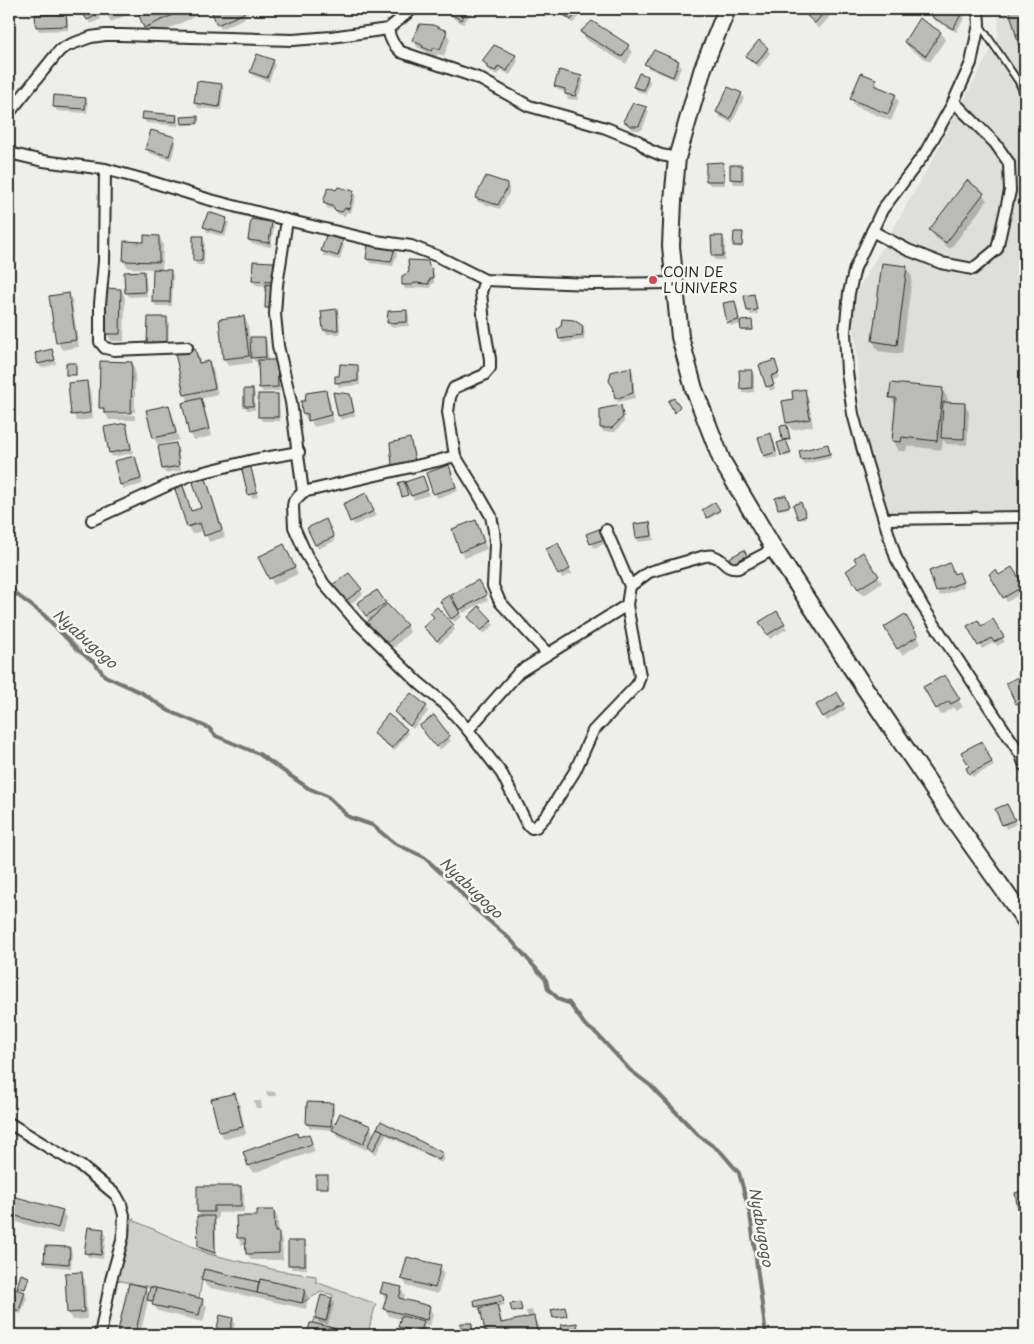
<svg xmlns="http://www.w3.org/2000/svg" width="1034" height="1344" font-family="'Playpen Sans',sans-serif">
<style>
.built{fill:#dededb}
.green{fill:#cececa;stroke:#7c7c7a}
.shadow{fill:#0003}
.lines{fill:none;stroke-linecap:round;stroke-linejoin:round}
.stream{stroke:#757573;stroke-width:4}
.building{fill:#babab7;stroke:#2b2b2b}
.lane-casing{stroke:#2b2b2b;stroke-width:9}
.street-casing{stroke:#2b2b2b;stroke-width:14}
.primary-casing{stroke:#2b2b2b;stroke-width:20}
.lane{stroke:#f6f6f2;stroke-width:5}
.street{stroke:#f6f6f2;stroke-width:10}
.primary{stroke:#f6f6f2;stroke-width:16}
.poi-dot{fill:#d1495b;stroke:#f6f6f2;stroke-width:2}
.labels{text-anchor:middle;stroke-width:5;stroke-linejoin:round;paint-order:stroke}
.poi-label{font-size:14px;fill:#2b2b2b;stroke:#f6f6f2;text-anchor:start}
.water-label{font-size:15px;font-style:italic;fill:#565655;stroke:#f6f6f2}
</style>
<rect width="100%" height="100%" fill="#eeeeea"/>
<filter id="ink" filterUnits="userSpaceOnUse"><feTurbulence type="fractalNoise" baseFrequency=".02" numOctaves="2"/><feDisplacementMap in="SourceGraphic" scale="10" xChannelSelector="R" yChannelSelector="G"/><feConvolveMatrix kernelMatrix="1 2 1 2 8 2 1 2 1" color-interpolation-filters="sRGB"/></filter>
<g filter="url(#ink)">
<path class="built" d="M999,9h26v504h-139l-23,-78 -11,-135 72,-125 74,-139z"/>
<path class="green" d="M133,1218l2,3 74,33 71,17 36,5v6l60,22 -9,31h-7l-47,-12 2,-5 11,3 7,-26 -12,-3 -19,11 3,-14 -45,-10 -1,3 -55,-13 -5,29 -82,-18z"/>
<g class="shadow">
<path d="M83,9h13l5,10 -11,5z"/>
<path d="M104,9h37l-30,13z"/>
<path d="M150,9h96l2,4 -4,1 1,4 -24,11 -10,-20 -60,28 -12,-23z"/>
<path d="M451,9h22l1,1 -11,14 -10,-6 -3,-5z"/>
<path d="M555,9h22l4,5 -8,9z"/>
<path d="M805,9h23l3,6 -12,14 -6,-6 -4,-7 2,-2z"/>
<path d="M938,9h18l6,3 3,5 -9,15 -20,-11 -3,-4z"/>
<path d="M1010,9h15v37l-4,1 -1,-2z"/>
<path d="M66,15l2,5v10l-29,1 -2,-5z"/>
<path d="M920,20l21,13 4,7 -15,22 -20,-13 -4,-7z"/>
<path d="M446,32l4,7 -6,17 -6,-2 -2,3 -9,-3 -2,-3 -8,-4 -4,-7z"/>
<path d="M581,32l47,14 4,7 -6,11 -41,-25z"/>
<path d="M767,48l3,5 -11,14 -9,-6 -2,-4z"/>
<path d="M515,56l3,5 -8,14 -9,-5 -3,5 -7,-3 -8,-11z"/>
<path d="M273,61l2,4 -6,17 -15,-6 -3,-4z"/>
<path d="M678,62l3,4 -5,14 -28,-12 -2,-4z"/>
<path d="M581,77l3,4 -7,19 -9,-1 -2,-5v-2l-8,-2 -2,-4z"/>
<path d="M648,77l2,5 -4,12 -9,-3 -3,-4z"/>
<path d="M875,80l4,7v1l16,7 4,7 -8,19 -36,-15 -4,-7z"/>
<path d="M198,82l23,3 3,4 -3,21 -23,-2 -3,-5z"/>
<path d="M741,94l3,4 -12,25 -12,-6 -3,-5z"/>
<path d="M85,99l3,4 -1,10 -30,-2 -3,-5z"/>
<path d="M646,108l3,4 -7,18h-8l-7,-5 -2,-4z"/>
<path d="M176,116l3,5 -1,5 -32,-3 -2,-4z"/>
<path d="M198,119v6h-14l-1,-2z"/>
<path d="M174,138l2,5 -5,17 -22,-7 -2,-5z"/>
<path d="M723,164l2,4v17h-15l-3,-4z"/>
<path d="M731,166l11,1 2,4v13h-10l-3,-5z"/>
<path d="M9,169h3l2,5 -4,15h3l2,5v7l-4,1 -1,5 -1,-1z"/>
<path d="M506,184l3,4v5l-9,16 -22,-7 -2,-4z"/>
<path d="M337,192h16l3,4 -5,17 -4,-1 -2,4 -7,-2 -3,-4 -8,-2 -2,-5z"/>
<path d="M983,194l4,7 -37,48 -15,-12 -4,-7z"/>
<path d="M226,219l3,4 -4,14 -18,-5 -2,-5z"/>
<path d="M271,223l3,4 -3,20 -19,-3 -3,-4z"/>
<path d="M742,233l1,2 -1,13 -6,-1 -1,-1z"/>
<path d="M159,237l4,7 -1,27h8l3,4 -1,31h-16l-3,-4 1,-33 -26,-1 -4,-7 21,-18z"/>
<path d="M722,237l3,4v19h-10l-2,-5z"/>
<path d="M202,238l3,4 -1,23h-7l-3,-4z"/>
<path d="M342,241l2,4 -4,15 -16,-4 -2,-5z"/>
<path d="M394,249l3,5 -4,12 -23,-3 -3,-4z"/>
<path d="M427,262l7,13v8l-3,2v3l-15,-1 -1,2h-10l-2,-4z"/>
<path d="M273,263l3,5 -4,41h-5l-1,-2 1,-21 -11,-1 -3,-4z"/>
<path d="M906,267l6,10 -10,77 -24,-3 -5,-10z"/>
<path d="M143,273l3,4 1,19 -18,1 -2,-4z"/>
<path d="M121,290l4,7 -1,44h-13l-4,-7z"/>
<path d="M68,294l4,7 7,46 -17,3 -4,-7 -8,-46z"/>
<path d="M753,295l3,5 2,14 -7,1 -3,-4 -2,-14z"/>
<path d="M734,302l3,5 3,15h12l1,9h-10l-1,-7 -11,2 -3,-4z"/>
<path d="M336,310l3,5 1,19h-13l-3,-4 -2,-18z"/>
<path d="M407,311l2,5v10l-18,1 -3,-4 1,-11z"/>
<path d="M244,317l4,7 2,21 15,-7 2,4 1,19h9l2,4 1,26 -17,1 -3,-4 -1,-26h-4l-4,-7 1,8 -24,3 -4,-7 -4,-39z"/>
<path d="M167,319l2,4 -1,25 -17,-1 -3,-4z"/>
<path d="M582,327l3,4 -1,9 -22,3 -2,-4z"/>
<path d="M52,350l2,5 2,9 -15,4 -2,-5z"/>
<path d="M195,350l4,7 1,7 9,-2 4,7 5,26 -18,4 4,7 8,30 -18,4 -4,-7v-31l-5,-7 -9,-41z"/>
<path d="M774,362l6,16 -8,2 3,9 -5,2 -9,-25z"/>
<path d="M131,363l4,7v42h-29v2h-1l-4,-7z"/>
<path d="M357,367l2,4 1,14 -21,2 -2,-5 3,-5z"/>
<path d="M631,368l2,4 2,26 -17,4 -2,-4 -2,-11z"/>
<path d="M751,371l3,4v17l-11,1 -2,-5z"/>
<path d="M86,383l4,7 3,29 -16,2 -4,-7z"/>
<path d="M942,389l6,10 -1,5 18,1 4,7 -2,33 -21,-1 -3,-5 -1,11 -35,-4 -1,5h-7l-6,-10 3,-34 -5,-10z"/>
<path d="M253,390l2,4v16h-8l-2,-5z"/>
<path d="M325,391l4,7 5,24 -20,5 -4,-7h-3l-4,-7z"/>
<path d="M804,391l4,6 5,29 -21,4 -5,-7z"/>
<path d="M334,394l16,1 2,4 3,17 -14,4 -2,-4z"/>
<path d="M277,395l2,4 1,22h-18l-2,-4z"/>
<path d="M168,406l4,7 7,27 -21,5 -4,-7 -6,-27z"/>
<path d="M620,406l3,4 1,12 -9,10h-11l-3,-4z"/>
<path d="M106,414l29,1v5h-26z"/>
<path d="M126,424l2,5 5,24 -21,4 -2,-5z"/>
<path d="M787,426l3,14 -5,1 6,14 -7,2 -1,-2 2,-13 -2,-3 -2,-12z"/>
<path d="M770,434l3,5 5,18 -11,2 -2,-4z"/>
<path d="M410,440l2,4 4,21 -21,4 -2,-4 -2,-21z"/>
<path d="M175,445l3,4 3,21 -16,3 -2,-4z"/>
<path d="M827,446l3,4 1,8 -27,6 -2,-4z"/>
<path d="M134,457l3,4 6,23 -19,5 -3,-4z"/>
<path d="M249,465l3,5 6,27 -6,1 -3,-4z"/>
<path d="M448,466l10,25 -21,7 -9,-25z"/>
<path d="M204,476l4,7 17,54 -16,5 -5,-12 -12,4 -4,-7 -12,-41 6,-1 4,6 6,21 10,-4z"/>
<path d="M425,481l4,14 -15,5 -2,-4z"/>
<path d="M787,498l3,10 -10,2 -1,-1z"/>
<path d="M368,499l8,17 -22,9 -2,-4z"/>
<path d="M715,504l5,8 -11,7 -5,-9z"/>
<path d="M801,505l5,13 -6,2 -6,-14z"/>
<path d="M650,523l2,4 2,13 -15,2 -2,-4 -2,-13z"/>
<path d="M328,525l7,16 -17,8 -2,-4z"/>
<path d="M479,528l8,21 -22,9 -4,-7z"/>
<path d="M598,530l8,13 -12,5 -6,-13z"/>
<path d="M560,549l12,25 -10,4 -3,-4z"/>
<path d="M288,553l10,21 -24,11 -14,-28z"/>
<path d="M1012,568l13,23 -18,11 -16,-27 8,1z"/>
<path d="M930,572l24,3 7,3 3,9 -24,9z"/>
<path d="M349,574l14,20 -15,12 -12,-16z"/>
<path d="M878,577l4,6 -19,13 -12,-18z"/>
<path d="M478,582l10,18 -25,13 -10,-18z"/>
<path d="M376,592l10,14 20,19 4,7 -21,20 -31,-48z"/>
<path d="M449,597l13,20 -8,5 -12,-20z"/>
<path d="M479,608l15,17 -10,9 -15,-17z"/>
<path d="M776,612l11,17 -17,10 -10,-16z"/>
<path d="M432,613l21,12 2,5 -15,14 -12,-12 -3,-5 9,-9z"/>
<path d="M905,616l16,27 -19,12 -17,-27z"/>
<path d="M993,621l12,21 -8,4 -2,-4 -13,7 -13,-23 12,2z"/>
<path d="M945,676l18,31 -7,4 -2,-4 -13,8 -16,-27z"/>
<path d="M1022,677l3,7v20l-6,3 -2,-4z"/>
<path d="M836,694l10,15 -19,12 -10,-16z"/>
<path d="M426,707l2,5 -15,17 -15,-12 -2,-5z"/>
<path d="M406,730l2,4 -14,17 -17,-14 -3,-4z"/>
<path d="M423,731l26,6 2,4 -12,9z"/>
<path d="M981,743l13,23 -22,11 -4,-8z"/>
<path d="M1009,809l7,15 -10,5 -9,-19z"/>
<path d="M9,908l3,6 -3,11z"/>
<path d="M266,1091l9,1 1,4h-9z"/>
<path d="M235,1095l4,7 7,32 -22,5 -4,-7 -7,-32z"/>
<path d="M254,1101h7l1,7h-6z"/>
<path d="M332,1104l2,5 -1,21 -24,-2 -2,-4z"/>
<path d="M382,1123l60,31 2,4 -3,5 -55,-28 -10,19 -5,-2 -3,-5 -1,3 -29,-13 -4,-7 36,-3 5,9z"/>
<path d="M308,1135l7,16 -62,22 -4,-7 50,-28z"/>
<path d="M198,1187h42l4,7v18l-26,1v6h-3l1,3v34l-14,-5 -3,-5 3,-28 -4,-6z"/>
<path d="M1025,1192v20l-3,1 -3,-4 -3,-15z"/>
<path d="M9,1196l53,15 4,7 -4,16 -53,-14z"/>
<path d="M274,1211l4,7v14l4,8 1,20h-32l-4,-7v-8h-5l-4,-7 21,-20z"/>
<path d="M104,1230l2,5 -3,24 -15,-2 -2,-4z"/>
<path d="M304,1242l3,5v22h-15l-2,-4z"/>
<path d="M70,1249l2,4 -1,15 -23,-2 -3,-4z"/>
<path d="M440,1266l4,7 -6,21 -31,-8 -4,-7z"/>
<path d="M205,1271l55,12 44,7 4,7 -2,12 -99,-22 -4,-7z"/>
<path d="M81,1273l4,7 2,39 -15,1 -4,-7z"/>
<path d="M130,1285l15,3 5,8 52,4 5,7 -4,15 -45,-11 -5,-7 1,-1 -6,-2 -8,34h-22z"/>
<path d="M9,1288l15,5 3,5 -6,16 -12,-4z"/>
<path d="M401,1289l4,7 -2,4 26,7 4,7 -3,12 -6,-2 1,3 -2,8 -21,-4 -3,-5 2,-7 -12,-3 -4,-7 1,-9 -4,-7z"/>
<path d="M501,1295l4,10 -8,2 3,5 3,12 25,-5 -2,-8 6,-1 2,7h-1l5,8 2,10h-51l-2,-5 -5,-20 -3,1 -4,-10z"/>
<path d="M331,1299l3,4 -6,22 -9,-2 -3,-5z"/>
<path d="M520,1305l2,7 -8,1 -1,-1z"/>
<path d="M233,1319l2,4 -3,12h-13l-1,-3z"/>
<path d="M471,1324l2,4 1,7h-17v-1h6z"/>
<path d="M577,1324l2,5 1,6h-17v-9z"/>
</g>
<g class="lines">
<path class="stream" d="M9,585l7,9 28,21 34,35 17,13 10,13 37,17 27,18 40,17 7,8 43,18 49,34 19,8 22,21 23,8 22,18 30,14 32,30 17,20 38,33 35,40 2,9 12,11 9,3 16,22 12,9 33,36 21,16 47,49 23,17 18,21 11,41 16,121"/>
</g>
<g class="building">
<path d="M81,9h16l2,5 -12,6z"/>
<path d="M147,9h39l-42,19 -6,-15z"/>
<path d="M214,9h31l-2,1 1,3 -27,12 -6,-15z"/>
<path d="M451,9h18l-8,11 -12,-7z"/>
<path d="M556,9h23l-8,11z"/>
<path d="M808,9h19l-12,14 -8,-7 4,-4z"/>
<path d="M937,9h22l4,2 -10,18 -21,-12z"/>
<path d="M1009,9h16v23l-9,3z"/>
<path d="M66,14l1,12 -31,1 -1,-12z"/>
<path d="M919,18l22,14 -15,24 -22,-14z"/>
<path d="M592,21l37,24 -7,12 -42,-25z"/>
<path d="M420,24l13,1 14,6 -7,19 -6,-3 -2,4 -10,-4 1,-1 -11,-6z"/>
<path d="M1025,32v12l-6,2 -3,-11z"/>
<path d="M759,40l9,8 -12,16 -10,-8z"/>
<path d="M494,45l22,10 -9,16 -9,-5 -2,5 -9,-3v-3l-5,-4z"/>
<path d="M654,50l25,11 -6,16 -29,-13z"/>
<path d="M257,54l17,6 -7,18 -17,-6z"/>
<path d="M559,70l23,6 -7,20 -10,-2v-5l-11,-3z"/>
<path d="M639,73l9,3 -4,14 -11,-3z"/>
<path d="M861,73l15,6 -2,6 22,9 -8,20 -38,-15z"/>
<path d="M197,81l25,3 -3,23 -25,-4z"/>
<path d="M728,87l14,6 -12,26 -14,-7z"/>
<path d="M54,95l32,3 -1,11 -32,-2z"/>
<path d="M633,103l14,4 -8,19h-8l-8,-5z"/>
<path d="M143,112l34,3 -1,7 -34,-3z"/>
<path d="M198,116v7l-16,1 -1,-7z"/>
<path d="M151,130l24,7 -6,19 -24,-7z"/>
<path d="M723,162l1,19h-18v-18z"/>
<path d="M730,165h12v15l-12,-1z"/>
<path d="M486,176l21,7v5l-9,17 -23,-7z"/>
<path d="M967,180l17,13 -38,50 -17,-13z"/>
<path d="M328,187l8,3 2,-3 16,4 -5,18 -4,-1 -3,4 -8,-2v-3l-11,-4z"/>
<path d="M208,212l19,6 -4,15 -20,-6z"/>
<path d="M251,219l21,3 -3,21 -21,-3z"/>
<path d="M734,232h9l-1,14h-9z"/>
<path d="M144,235l15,1v26l-36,-1 1,-20 20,1z"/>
<path d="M326,235l17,5 -5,16 -17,-5z"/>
<path d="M193,236h10l-1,25h-9z"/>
<path d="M711,236h12v20h-11z"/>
<path d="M368,244l27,4 -4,14 -25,-3z"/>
<path d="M408,260l20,1 1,5 3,3 1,9 -4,2v4l-15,-1 -2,2h-10v-9l7,-4z"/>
<path d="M253,261l21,1 -1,20 -21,-1z"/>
<path d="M882,263l25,3 -10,79 -25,-4z"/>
<path d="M153,269l18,1 -1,32h-18z"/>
<path d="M144,271l1,21 -20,1 -1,-21z"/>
<path d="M266,284l6,1 -1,23h-6z"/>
<path d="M106,288l15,1 -1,45h-15z"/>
<path d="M69,293l7,47 -20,3 -7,-47z"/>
<path d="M754,294l3,16 -10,1 -3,-15z"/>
<path d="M735,301l4,19 -12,3 -4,-20z"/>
<path d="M337,309l1,21h-15l-2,-19z"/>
<path d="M407,310v12l-20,1 1,-12z"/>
<path d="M244,316l5,40 -26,3 -4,-40z"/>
<path d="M148,317h19v27l-20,-1z"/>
<path d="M562,319l12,1 9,6 -1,10 -23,3 -2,-10 4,-3z"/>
<path d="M752,320l1,10h-12l-1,-9z"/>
<path d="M250,337h15l1,20 -15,1z"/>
<path d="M195,348l4,15 10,-2 6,27 -31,7 -9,-42z"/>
<path d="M52,349l3,11 -17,4 -3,-11z"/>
<path d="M258,360h19l1,27 -19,1z"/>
<path d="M775,360l4,13 -8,3 3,9 -8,2 -7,-22z"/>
<path d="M100,361l32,1 -1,51h-27v-5h-5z"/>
<rect x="66" y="363" width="10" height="12"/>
<path d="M340,364l18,1v16l-23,2v-7h4z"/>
<path d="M631,367l2,26 -18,6 -2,-12 -4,-6 2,-9z"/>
<path d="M739,370h13v18l-12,1z"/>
<path d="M87,381l3,32 -19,2 -3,-32z"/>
<path d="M891,383l52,5 -6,53 -35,-4 -1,5 -9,-1 4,-43h-7z"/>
<rect x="244" y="389" width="9" height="17"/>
<path d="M805,389l5,30 -24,4 -4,-22 11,-2 -1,-8z"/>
<path d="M326,390l5,25 -23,6v-7l-6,-1 -1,-12h4l1,-8z"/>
<path d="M333,392l17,2 4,18 -16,4z"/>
<rect x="258" y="394" width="20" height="23"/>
<path d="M201,398l8,31 -20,5 -7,-31z"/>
<path d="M674,398l6,8 -5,7 -7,-12z"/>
<path d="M943,402l22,1 -1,36 -23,-1z"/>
<path d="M169,405l7,28 -23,5 -7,-28z"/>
<path d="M621,405l2,12 -11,11h-12v-19z"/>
<path d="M126,423l5,26 -22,4 -5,-26z"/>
<path d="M787,425l3,14 -8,1 -2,-14z"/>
<path d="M771,433l5,19 -12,4 -6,-19z"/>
<path d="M410,438l5,23 -23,4 -2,-22z"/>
<path d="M786,440l5,13 -10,3 -4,-13z"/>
<path d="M176,443l3,23 -17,3 -4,-23z"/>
<path d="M828,444l2,10 -29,6 -2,-9z"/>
<path d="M135,456l6,23 -21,6 -6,-24z"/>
<path d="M250,464l7,28 -9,3 -7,-29z"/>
<path d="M449,465l7,22 -23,7 -7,-21z"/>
<path d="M205,475l17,55 -18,6 -4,-13 -13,4 -13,-41 8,-3 9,28 10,-3 -9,-29z"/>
<path d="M423,476l5,14 -17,6 -6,-14z"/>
<path d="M404,481l4,14 -6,2 -4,-14z"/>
<path d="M366,493l8,18 -24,11 -7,-18z"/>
<path d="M786,495l4,11 -12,3 -3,-11z"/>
<path d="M715,502l5,8 -13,8 -5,-8z"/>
<path d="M801,502l5,14 -8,3 -5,-14z"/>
<path d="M326,519l8,18 -19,8 -8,-17z"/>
<path d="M476,520l8,22 -24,10 -8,-23z"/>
<path d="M650,522l2,14 -16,2 -2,-14z"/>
<path d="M599,529l5,10 -14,5 -4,-10z"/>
<path d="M558,543l12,26 -12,6 -12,-26z"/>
<path d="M284,544l11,23 -26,12 -11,-22z"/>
<path d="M744,550l5,9 -15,8 -5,-9z"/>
<path d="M863,552l16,24 -21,13 -12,-18 11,-8 -3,-5z"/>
<path d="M950,563l4,11 5,-2 4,10 -27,10 -7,-21z"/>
<path d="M1012,567l12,19 -21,12 -14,-24 7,-4 3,5z"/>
<path d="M349,573l13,16 -18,13 -12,-17z"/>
<path d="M478,580l9,15 -28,15 -8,-15z"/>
<path d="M377,590l9,13 -20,13 -9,-13z"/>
<path d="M449,595l11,18 -9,6 -11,-18z"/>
<path d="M387,604l20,21 -23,21 -20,-21z"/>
<path d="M479,606l13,14 -11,11 -13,-14z"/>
<path d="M437,607l17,18 -17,16 -14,-14 11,-10 -4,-4z"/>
<path d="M777,611l8,13 -18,11 -8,-13z"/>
<path d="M905,614l13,22 -21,13 -13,-22z"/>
<path d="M993,619l11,18 -10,5 -3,-4 -13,8 -11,-20 11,-6 3,6z"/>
<path d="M945,675l15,24 -9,5 -2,-3 -13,8 -13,-22z"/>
<path d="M1022,675l3,7v17l-9,5 -10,-21z"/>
<path d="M837,692l7,12 -21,13 -7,-12z"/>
<path d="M411,693l16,13 -17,20 -16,-14z"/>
<path d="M388,714l19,15 -15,19 -19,-15z"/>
<path d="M434,715l16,21 -14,11 -17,-21z"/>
<path d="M982,741l10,21 -23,12 -3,-6 3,-2 -8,-14z"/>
<path d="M1007,804l8,16 -13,5 -7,-16z"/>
<path d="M235,1093l8,34 -24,5 -8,-33z"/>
<path d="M307,1102l26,1 -2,23 -25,-2z"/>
<path d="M340,1113l31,13 -8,18 -31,-14z"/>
<path d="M381,1121l62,32 -4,7 -62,-32z"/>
<path d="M377,1128l6,3 -10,20 -6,-4z"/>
<path d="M297,1133l1,4 11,-3 3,10 -64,22 -5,-14z"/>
<rect x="316" y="1175" width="12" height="13"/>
<path d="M197,1186h44v20h-27v6h-17z"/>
<path d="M1025,1190v18l-7,1 -3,-16z"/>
<path d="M9,1195l54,15 -5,18 -49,-14z"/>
<path d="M257,1210h17l1,22h4v21l-33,1 -1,-16h-8l-1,-22h21z"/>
<path d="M197,1216h17l1,37 -17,-6z"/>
<path d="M88,1227l16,2 -3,26 -17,-2z"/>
<rect x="288" y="1241" width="17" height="24"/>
<path d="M45,1246l25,1 -1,17 -25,-2z"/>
<path d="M407,1257l34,8 -6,23 -34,-9z"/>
<path d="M204,1269l55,13 -2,11 -56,-13z"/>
<path d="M82,1272l2,40 -17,1 -2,-40z"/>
<path d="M21,1274l8,3 -4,12 -8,-2z"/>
<path d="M260,1279l45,10 -3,14 -45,-10z"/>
<path d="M129,1283l17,4 -11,48h-18z"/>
<path d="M383,1283l19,4 -3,11 31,8 -3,14 -44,-11 4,-14 -7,-2z"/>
<path d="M9,1287l16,5 -6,19 -10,-4z"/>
<path d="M150,1287l6,1 -3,13 -6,-1z"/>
<path d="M156,1288l47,11 -4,16 -47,-10z"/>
<path d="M502,1294l2,7 -29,6 -1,-7z"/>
<path d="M321,1295l11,3 -6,23 -11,-3z"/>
<path d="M520,1302l2,8 -10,2 -2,-8z"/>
<path d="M497,1304l4,19 33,-7 3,15 -20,4h-29l-1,-4h-2l-5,-23z"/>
<path d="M565,1307l2,9 -14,2 -2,-8z"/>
<path d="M220,1315l13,3 -4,17 -13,-3z"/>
<path d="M401,1316l23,5 -3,11 -23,-5z"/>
<path d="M310,1323h3l47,12h-53z"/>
<path d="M461,1323h11v12h-16v-3h5z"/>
<path d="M577,1323l1,11 -16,1 -1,-10z"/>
</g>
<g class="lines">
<defs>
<path id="lane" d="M980,25l38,56 7,15"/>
<g id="street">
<path d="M978,9l1,15 -8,39 -19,42 -27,48 -43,57 -27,58 -6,25 -4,39 2,40 6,42 12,44 31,100 27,49 98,148 4,11"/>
<path d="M388,29c2,10 5,16 13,23l77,26 51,28 77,22 32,13 11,9 12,5 16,3"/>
<path d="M9,113l45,-56 6,-7 9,-5 22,-8 14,-2h16l172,5 38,-3 57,-8 24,-20"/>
<path d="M9,153l34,8 62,8 44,12 58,18 80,21 89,21 35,5 26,10 48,24 107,4 82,-1"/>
<path d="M105,169l-1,93 -4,42v38l5,6 9,2 73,-3"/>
<path d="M287,220l-10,65 -2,29 3,32 13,56 12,90 134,-31 18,-5"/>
<path d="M872,231l36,19 33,13 32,6 24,-20 13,-58 -1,-28 -14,-20 -41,-41"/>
<path d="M485,280l-4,12 3,32 6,35v9l-6,7 -30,13 -4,9 -2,15 7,44 21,34 15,26 3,15 1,13 -2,42 7,16 48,52"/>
<path d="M303,492l-9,9 -1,5 1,21 12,27 18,30 33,38 62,61 27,22 22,25 51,-58 108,-67"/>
<path d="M884,519l141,-2"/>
<path d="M92,520l96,-44 65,-16 46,-8"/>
<path d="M630,586l19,-14 56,-16c3,0 6,-1 8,0 12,3 11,14 25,12l36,-19"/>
<path d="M468,730l34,44 25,50 5,4 4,-1 11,-12 28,-44 18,-40 44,-46 3,-9 -13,-71 3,-19 -24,-56"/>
<path d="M9,1123l39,24 33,19 35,29 5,9 3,11 -1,22 -12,43 -11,55"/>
</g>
<path id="primary" d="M727,9l-24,59 -26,90 -4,43 -2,45 9,91 14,52 28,72 52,88 84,129 98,145 69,97"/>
</defs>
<use href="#lane" class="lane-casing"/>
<use href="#street" class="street-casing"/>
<use href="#primary" class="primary-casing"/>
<use href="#lane" class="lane"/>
<use href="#street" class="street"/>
<use href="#primary" class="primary"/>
</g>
</g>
<circle class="poi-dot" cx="653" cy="280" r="5"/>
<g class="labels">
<g class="poi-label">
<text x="663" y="277">COIN DE<tspan x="663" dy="16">L'UNIVERS</tspan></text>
</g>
<g class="water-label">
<text transform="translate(85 639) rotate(42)" y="5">Nyabugogo</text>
<text transform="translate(471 888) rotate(44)" y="5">Nyabugogo</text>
<text transform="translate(761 1227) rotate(80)" y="5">Nyabugogo</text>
</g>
</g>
<rect width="1034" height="1344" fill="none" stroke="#f6f6f2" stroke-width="30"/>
<rect x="15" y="15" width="1004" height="1314" fill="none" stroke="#2b2b2b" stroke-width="2" filter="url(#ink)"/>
</svg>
